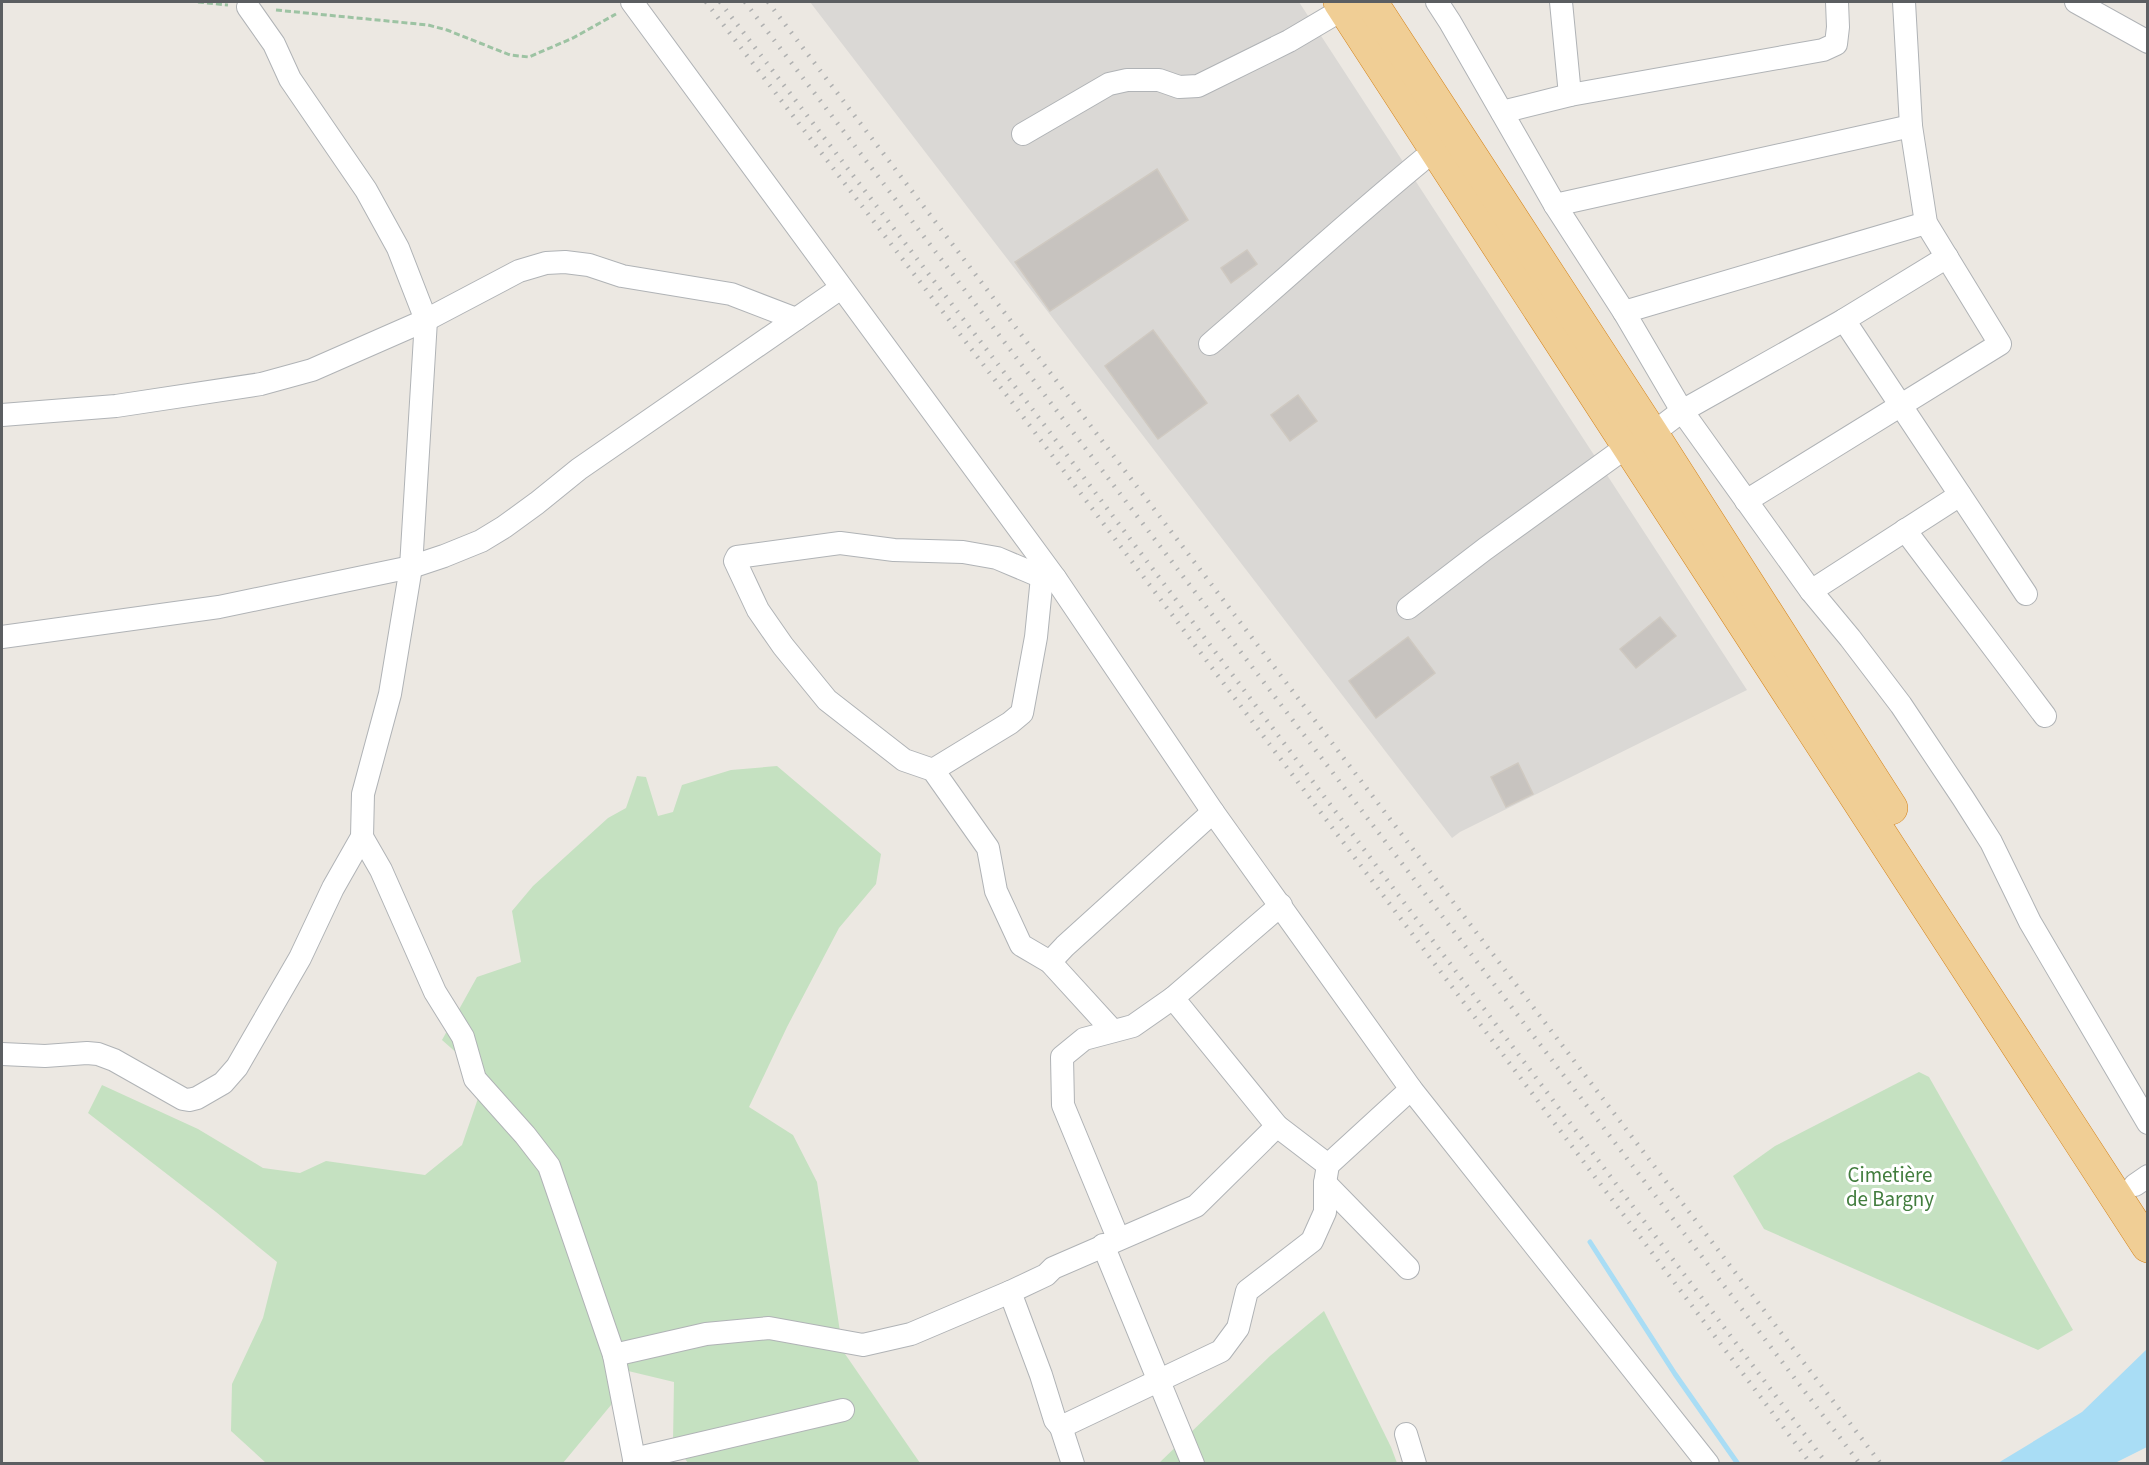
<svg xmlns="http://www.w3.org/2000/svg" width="2149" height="1465" font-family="'Source Sans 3',sans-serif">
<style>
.industrial{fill:#dad8d5}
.green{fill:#c5e1c1}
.water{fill:#a9ddf5}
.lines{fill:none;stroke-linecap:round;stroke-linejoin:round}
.stream{stroke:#a9ddf5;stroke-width:5}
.building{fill:#c7c3bf;stroke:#cfc9c1;stroke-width:1.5}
.minor-casing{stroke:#b0b3b6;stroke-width:24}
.highway-casing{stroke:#d4831a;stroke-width:34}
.path{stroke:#9dc3a3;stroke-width:3;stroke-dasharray:6 3;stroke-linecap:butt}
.minor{stroke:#fff;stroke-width:22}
.highway{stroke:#f0ce95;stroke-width:33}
.rail{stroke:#b0b1b1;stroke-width:4.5;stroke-dasharray:1.5 8;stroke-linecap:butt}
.labels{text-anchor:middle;stroke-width:6;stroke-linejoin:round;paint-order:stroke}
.park-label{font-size:21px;fill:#427d3e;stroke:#fff}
</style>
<rect width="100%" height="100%" fill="#ece8e2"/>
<path class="industrial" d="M810,2h489l448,688 -287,142 -8,6z"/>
<g class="green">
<path d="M777,766l104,88 -5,30 -37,44 -52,99 -38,80 44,28 24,47 26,169 77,112h-232l-15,-21 1,-60 -50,-12 -13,35 -48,58h-297l-35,-32 1,-47 31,-66 14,-56 -61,-50 -128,-99 14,-28 96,44 65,39 37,5 26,-12 99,14 37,-30 23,-67 -43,-38 35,-63 44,-15 -9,-51 21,-25 75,-68 18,-10 11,-32 9,1 12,39 15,-4 9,-27 49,-15z"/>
<path d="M1919,1072l10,5 144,253 -35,20 -274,-121 -31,-53 42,-30z"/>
<path d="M1324,1311l67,136 6,16 -239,1 112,-108z"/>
</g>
<path class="water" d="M2147,1349v98l-32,16h-117l84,-51z"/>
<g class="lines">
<path class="stream" d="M1590,1242l85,132 63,90"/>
</g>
<g class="building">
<path d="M1157,169l31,51 -138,91 -35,-49z"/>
<path d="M1247,250l10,14 -26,19 -10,-15z"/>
<path d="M1153,330l54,73 -49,36 -53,-73z"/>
<path d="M1298,395l19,26 -27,20 -19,-26z"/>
<path d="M1660,617l16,19 -40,32 -16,-19z"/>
<path d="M1408,637l27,36 -59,45 -27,-37z"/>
<path d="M1518,763l15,31 -27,13 -15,-30z"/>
</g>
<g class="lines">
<defs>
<g id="minor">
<path d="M632,2l423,576 158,234 198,277 297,375"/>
<path d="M1437,2l13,20 105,183 69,107 58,99 129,180 39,47 51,67 62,93 28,44 39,80 118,201"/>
<path d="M1561,2l9,93"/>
<path d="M2076,2l72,40"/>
<path d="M1502,112l68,-17 253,-45 13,-6 2,-17 -1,-25"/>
<path d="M1023,134l86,-50 18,-4h32l20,7 19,-1 91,-45 56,-33"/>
<path d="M1555,205l356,-79"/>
<path d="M1624,312l302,-89"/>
<path d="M1844,320l182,274"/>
<path d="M1210,344c76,-65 149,-133 226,-195"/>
<path d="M2,415l114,-9 145,-22 51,-14 114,-50 93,-49 27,-8 19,-1 24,3 33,11 109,18 65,25"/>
<path d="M1652,434l30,-23 162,-91 103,-63"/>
<path d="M1746,501l254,-157 -74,-121 -15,-97 -7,-124"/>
<path d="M1905,530l140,186"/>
<path d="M1055,578l-13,-1 -45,-19 -34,-6 -69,-2 -54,-7 -103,14 -2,4 23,49 25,36 44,54 77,60 29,10 55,78 8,43 25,54 29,17 63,69"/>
<path d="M1811,591l149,-96"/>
<path d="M1408,608l77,-59 144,-104"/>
<path d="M2,637l217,-30 192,-40 33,-11 37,-15 23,-14 33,-24 42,-34 262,-181"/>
<path d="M933,770l77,-47 12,-10 14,-76 6,-60"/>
<path d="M362,837l19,33 54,122 28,45 12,42 50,56 24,31 65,189 21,109"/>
<path d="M1281,905l-108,93 104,128 51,39"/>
<path d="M1050,962l15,-16 148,-134"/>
<path d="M2,1054l43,2 42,-3 11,1 16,6 69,39 6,1 8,-2 26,-15 14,-16 63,-109 33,-70 29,-51 1,-43 27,-100 21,-127 15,-247 -28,-72 -32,-58 -76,-111 -16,-35 -26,-37"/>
<path d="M1325,1183l83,85"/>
<path d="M2135,1185l13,-9"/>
<path d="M1118,1238l-55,-133 -1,-48 22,-18 49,-13 40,-28"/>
<path d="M1103,1245l90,219"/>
<path d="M1010,1292l36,-17 7,-7 143,-62 81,-80"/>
<path d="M614,1355l92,-21 63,-6 94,17 48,-11 99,-42 31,83 14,45 6,7 160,-76 17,-23 9,-37 65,-50 13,-29v-29l3,-18 83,-76"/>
<path d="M1061,1427l12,37"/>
<path d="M1406,1434l9,30"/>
<path d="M634,1459l209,-49"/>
</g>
<g id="highway">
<path d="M1340,2l808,1244"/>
<path d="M1371,2l281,432 239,374"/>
</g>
</defs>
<use href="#minor" class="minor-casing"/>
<use href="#highway" class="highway-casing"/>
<g class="path">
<path d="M198,2l30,3"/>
<path d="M276,10l152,15 19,5 63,25 19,2 44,-19 43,-24"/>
</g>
<use href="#minor" class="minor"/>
<use href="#highway" class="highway"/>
<g class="rail">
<path d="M706,2l315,412 790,1050"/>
<path d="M720,2l313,408 794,1054"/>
<path d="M745,2l1115,1462"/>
<path d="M768,2l1113,1462"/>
</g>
</g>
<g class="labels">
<g class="park-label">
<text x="1890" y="1182">Cimetière<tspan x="1890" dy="24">de Bargny</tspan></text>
</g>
</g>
<rect width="2149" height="1465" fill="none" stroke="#5b5e61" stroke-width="6"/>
</svg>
